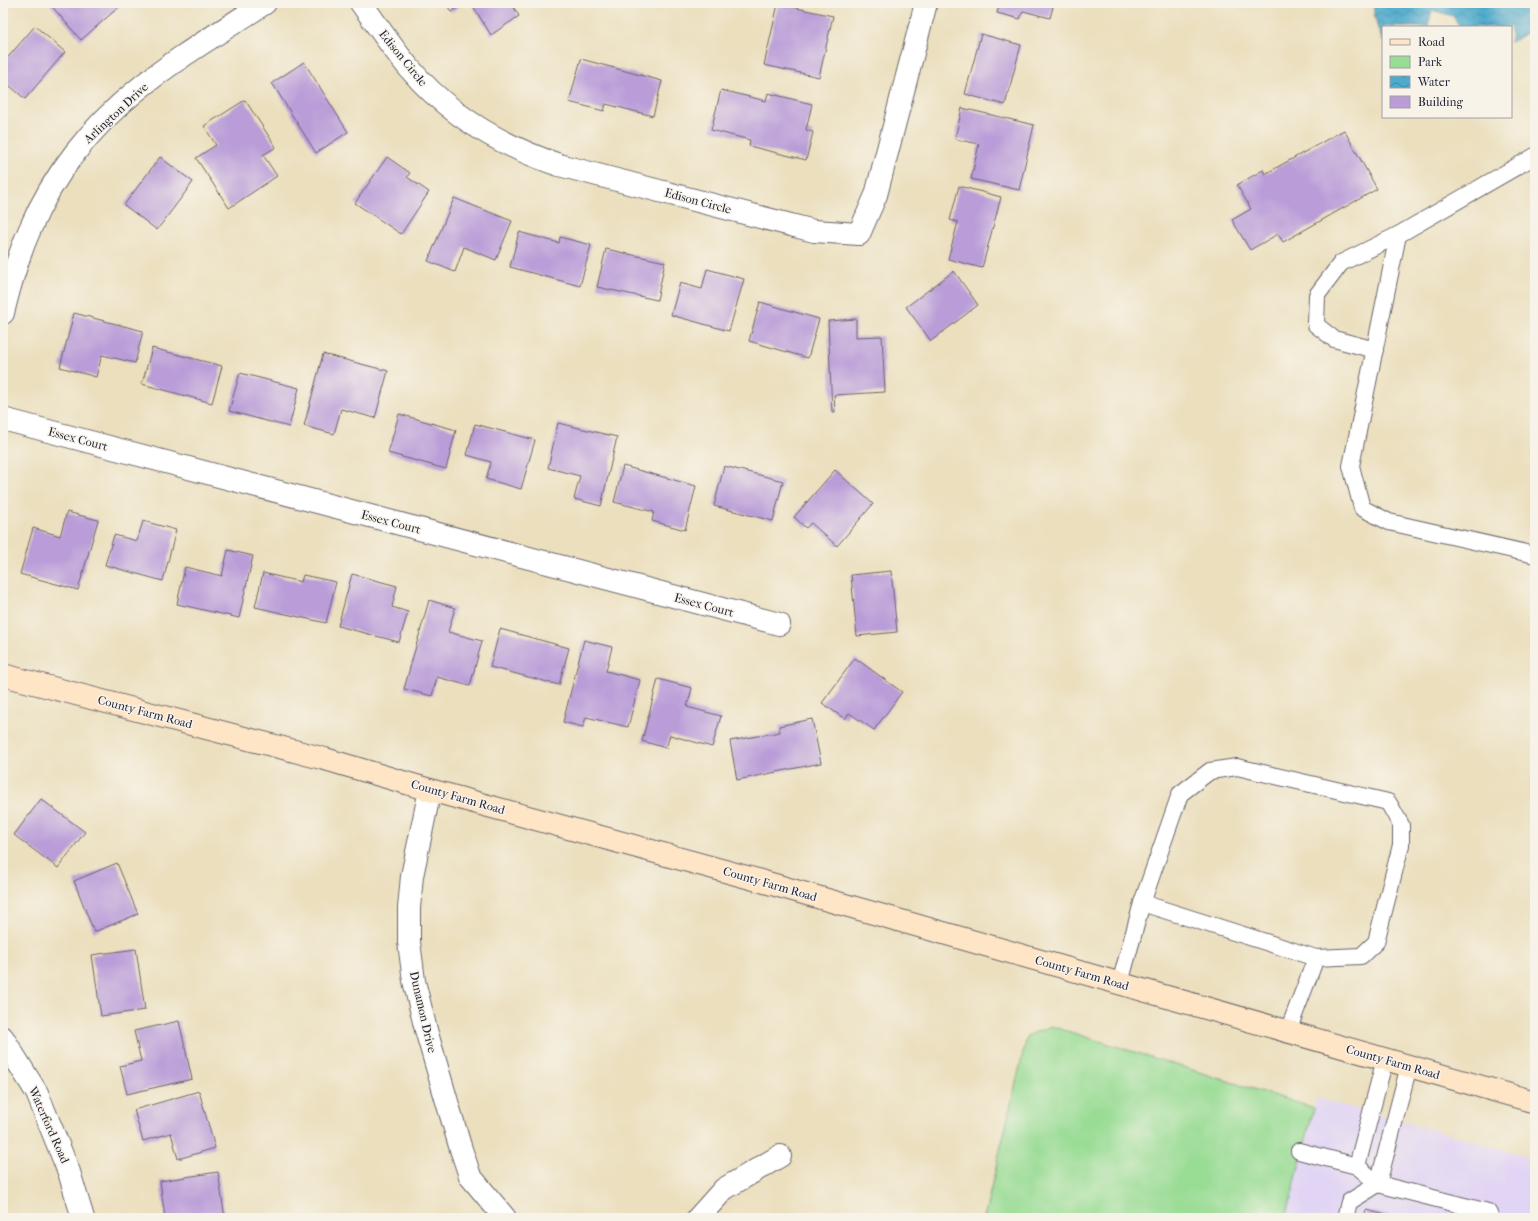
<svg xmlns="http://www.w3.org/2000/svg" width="1538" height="1221" font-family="'IM FELL French Canon',serif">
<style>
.built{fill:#e1d4f4}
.green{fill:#99dc94;stroke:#5e7f68}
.water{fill:url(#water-waves);stroke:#386684}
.building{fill:#b99cd8}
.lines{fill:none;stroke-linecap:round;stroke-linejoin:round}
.lane-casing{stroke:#686469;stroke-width:18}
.street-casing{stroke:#686469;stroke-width:24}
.secondary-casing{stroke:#686469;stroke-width:24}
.lane{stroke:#fff;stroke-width:16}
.street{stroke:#fff;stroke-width:22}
.secondary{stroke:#fde5c5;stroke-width:22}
.labels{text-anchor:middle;stroke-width:3;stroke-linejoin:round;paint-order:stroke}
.street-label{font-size:12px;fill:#22223b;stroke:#f7f3e8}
</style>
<defs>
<pattern id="water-waves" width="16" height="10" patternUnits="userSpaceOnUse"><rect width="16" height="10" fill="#4eaacc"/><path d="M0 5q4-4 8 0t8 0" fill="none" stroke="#408aa7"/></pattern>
</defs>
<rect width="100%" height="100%" fill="#f7f3e8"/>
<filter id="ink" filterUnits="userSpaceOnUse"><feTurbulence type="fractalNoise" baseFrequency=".025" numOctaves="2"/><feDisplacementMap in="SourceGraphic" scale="8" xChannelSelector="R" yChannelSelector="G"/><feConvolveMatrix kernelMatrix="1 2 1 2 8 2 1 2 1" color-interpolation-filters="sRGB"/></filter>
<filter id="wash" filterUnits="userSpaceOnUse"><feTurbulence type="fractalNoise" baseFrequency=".012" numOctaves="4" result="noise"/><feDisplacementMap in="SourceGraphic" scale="16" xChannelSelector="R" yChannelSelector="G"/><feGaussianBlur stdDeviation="0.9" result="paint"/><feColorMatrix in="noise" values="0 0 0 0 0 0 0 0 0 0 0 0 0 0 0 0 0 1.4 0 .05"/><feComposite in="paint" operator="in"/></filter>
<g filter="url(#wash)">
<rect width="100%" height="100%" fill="#ebdfbe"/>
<path class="built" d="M1316,1098l187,51 32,11v58h-249z"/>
<path class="green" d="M1051,1026l263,82 -28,110h-302l43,-182z"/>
<path class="water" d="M1373,3h162v25l-24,14v-15h-51l-7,-11 -21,-6 -4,17h-45v14c-6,-12 -9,-25 -10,-38z"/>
<g id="blocks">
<g class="building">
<path d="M49,3h68l3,3 -39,34z"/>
<path d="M446,3h19l-14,9z"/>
<path d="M471,3h40l8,13 -28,19z"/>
<path d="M1000,3h54l-4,15 -27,-7 -3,8 -23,-6z"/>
<path d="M778,4l55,12 -14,61 -55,-12z"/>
<path d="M35,26l30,26 -40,47 -22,-19v-17z"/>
<path d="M981,34l40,11 -16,60 -40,-11z"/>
<path d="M581,59l81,22 -9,35 -47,-12 -2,7 -35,-9z"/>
<path d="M304,62l44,70 -32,21 -44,-70z"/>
<path d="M721,90l45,11 2,-8 44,11 -6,26 7,2 -7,28 -57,-14 1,-6 -39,-10z"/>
<path d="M245,100l31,47 -13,8 14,21 -48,32 -33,-50 20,-13 -12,-19z"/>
<path d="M962,108l72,17 -15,65 -48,-11 8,-35 -24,-5z"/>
<path d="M1344,130l33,59 -94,53 -5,-8 -28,16 -18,-30 19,-11 -14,-24 26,-15 2,4z"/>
<path d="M160,157l33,25 -36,48 -33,-25z"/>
<path d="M387,157l23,16 -3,4 22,15 -28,42 -46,-31z"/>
<path d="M959,186l42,11 -19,71 -34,-9 10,-37 -8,-2z"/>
<path d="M454,198l58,23 -16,39 -32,-13 -9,25 -27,-11z"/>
<path d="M519,232l40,11 1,-6 31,8 -11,41 -70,-19z"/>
<path d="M606,249l59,13 -8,38 -60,-13z"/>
<path d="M707,269l37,10 -15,52 -58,-16 9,-32 22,6z"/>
<path d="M954,271l24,34 -47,36 -25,-34z"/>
<path d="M760,302l59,17 -11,39 -59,-17z"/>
<path d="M74,313l69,18 -8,32 -33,-8 -6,22 -36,-10z"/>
<path d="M856,319v18l26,-1 3,56 -51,3 1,17h-3l-4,-91z"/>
<path d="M152,348l70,18 -10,37 -70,-19z"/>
<path d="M323,354l65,17 -13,47 -34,-9 -7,25 -30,-8z"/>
<path d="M240,373l59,15 -10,39 -60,-16z"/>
<path d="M399,414l57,16 -10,39 -58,-16z"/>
<path d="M558,423l59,14 -16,69 -27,-7 6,-23 -32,-8z"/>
<path d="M475,424l60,16 -14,49 -35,-10 5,-17 -24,-7z"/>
<path d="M623,466l73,20 -11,44 -33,-9 2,-9 -40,-10z"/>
<path d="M724,466l59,15 -10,40 -59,-15z"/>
<path d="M835,470l38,34 -36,42 -26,-23 -5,5 -12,-11z"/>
<path d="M67,512l31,8 -20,70 -58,-16 13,-46 27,8z"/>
<path d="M143,521l33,9 -13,51 -58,-16 9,-30 23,6z"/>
<path d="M228,550l25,6 -14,62 -62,-14 8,-37 37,9z"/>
<path d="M891,571l6,61 -40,4 -6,-61z"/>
<path d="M263,573l38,9 2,-7 33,7 -10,41 -71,-16z"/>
<path d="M352,574l45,12 -5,21 16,5 -9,30 -61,-16z"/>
<path d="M429,600l26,8 -7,24 34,9 -12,45 -33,-9 -5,19 -28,-7z"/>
<path d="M500,629l69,19 -10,37 -69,-18z"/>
<path d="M584,640l28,7 -6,24 34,9 -12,47 -42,-10 -3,10 -20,-5z"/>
<path d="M855,658l47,34 -28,38 -25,-17 -4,6 -23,-16z"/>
<path d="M658,679l34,9 -5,19 34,9 -9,31 -42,-12 -4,13 -24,-7z"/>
<path d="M812,719l9,44 -84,17 -7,-39 50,-9 -1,-6z"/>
<path d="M41,799l44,33 -27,36 -44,-33z"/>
<path d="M117,863l21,51 -44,18 -20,-51z"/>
<path d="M136,949l9,61 -44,6 -9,-61z"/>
<path d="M179,1021l13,58 -65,15 -7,-28 21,-5 -7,-30z"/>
<path d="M199,1091l16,57 -37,11 -7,-26 -28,8 -9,-31z"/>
<path d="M218,1172l7,46h-60l-5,-37z"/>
<path d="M1366,1210l28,7v1h-30z"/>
</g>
</g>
</g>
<g filter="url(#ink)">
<use href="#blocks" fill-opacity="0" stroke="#686469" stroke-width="1"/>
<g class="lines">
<defs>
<g id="lane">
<path d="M1535,156l-137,79 -47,231 11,42 27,14 146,33"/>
<path d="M1375,350l-41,-11 -18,-14 1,-30 24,-32 57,-28"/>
<path d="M1142,903l174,55"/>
<path d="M1120,983l22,-80 38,-109 30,-23 27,-4 151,35 13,23v20l-25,97 -15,14 -45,2 -28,73"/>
<path d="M1299,1151l58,15 21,18 110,28 3,6"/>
<path d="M1357,1166l28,-107"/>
<path d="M1345,1218l4,-16 29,-18 31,-118"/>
</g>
<g id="street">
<path d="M361,3c16,22 31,45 49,66 39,46 92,77 149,96l255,66 45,3 17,-39 50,-192"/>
<path d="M3,313c7,-29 15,-57 27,-84 23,-54 61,-102 107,-139 39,-32 85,-59 128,-87"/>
<path d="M3,419l776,205"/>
<path d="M430,790l-18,86 -3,32v34l5,39 12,49 34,116 10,30 35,42"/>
<path d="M3,1038l34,55 32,79 14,46"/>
<path d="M698,1218l26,-29 56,-33"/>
</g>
<path id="secondary" d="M3,675l322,84 105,31 338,93 767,219"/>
</defs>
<use href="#lane" class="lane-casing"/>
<use href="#street" class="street-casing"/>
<use href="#secondary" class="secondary-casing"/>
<use href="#lane" class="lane"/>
<use href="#street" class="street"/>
<use href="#secondary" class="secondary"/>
</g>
</g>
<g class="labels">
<g class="street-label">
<text transform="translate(403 58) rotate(51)" y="4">Edison Circle</text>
<text transform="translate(116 113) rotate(-43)" y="4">Arlington Drive</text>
<text transform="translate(698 201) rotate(15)" y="4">Edison Circle</text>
<text transform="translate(78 439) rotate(15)" y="4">Essex Court</text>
<text transform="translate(391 522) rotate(15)" y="4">Essex Court</text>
<text transform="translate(704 605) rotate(15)" y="4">Essex Court</text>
<text transform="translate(145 712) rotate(15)" y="4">County Farm Road</text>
<text transform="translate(458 797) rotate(16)" y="4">County Farm Road</text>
<text transform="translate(770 884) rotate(16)" y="4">County Farm Road</text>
<text transform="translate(1082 973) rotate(16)" y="4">County Farm Road</text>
<text transform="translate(423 1012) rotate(77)" y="4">Dunamon Drive</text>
<text transform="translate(1393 1062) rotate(16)" y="4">County Farm Road</text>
<text transform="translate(49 1125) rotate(66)" y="4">Waterford Road</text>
</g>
</g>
<rect width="1538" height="1221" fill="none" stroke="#f7f3e8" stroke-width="16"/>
<rect x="1382" y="26" width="130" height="92" fill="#f7f3e8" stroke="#a29fa3"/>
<rect x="1390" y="39" width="20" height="6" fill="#fde5c5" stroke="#a29fa3"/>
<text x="1418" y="46" font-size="12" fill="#22223b">Road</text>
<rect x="1390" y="56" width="20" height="12" fill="#99dc94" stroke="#a29fa3"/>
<text x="1418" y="66" font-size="12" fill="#22223b">Park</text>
<rect x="1390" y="76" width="20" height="12" fill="url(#water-waves)" stroke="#a29fa3"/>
<text x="1418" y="86" font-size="12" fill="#22223b">Water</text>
<rect x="1390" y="96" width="20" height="12" fill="#b99cd8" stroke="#a29fa3"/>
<text x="1418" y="106" font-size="12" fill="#22223b">Building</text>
</svg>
